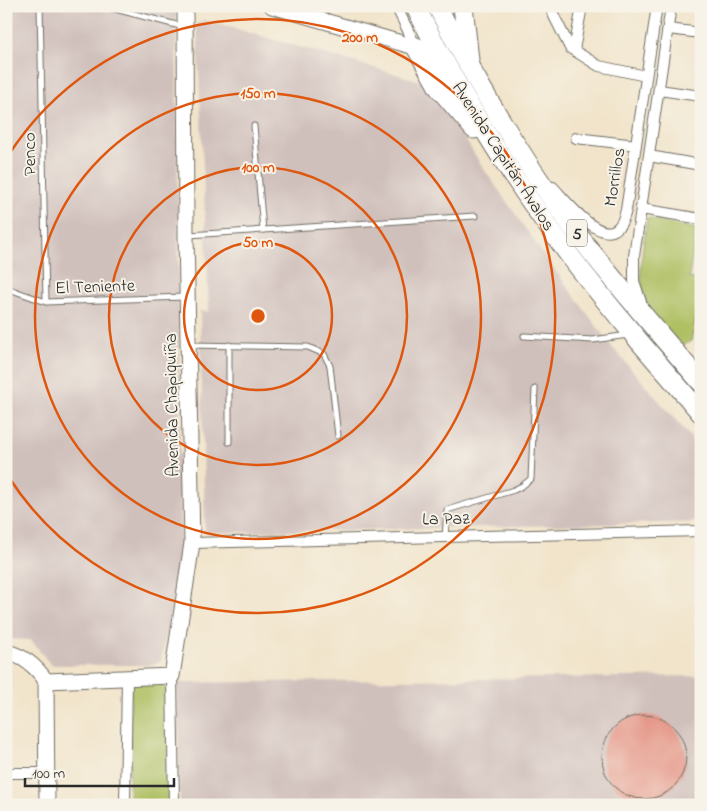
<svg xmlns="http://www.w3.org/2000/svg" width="707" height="811" font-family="'Indie Flower',sans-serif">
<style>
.industrial{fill:#d0c0bc}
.green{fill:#afc063;stroke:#6d7647}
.building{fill:#e5998a}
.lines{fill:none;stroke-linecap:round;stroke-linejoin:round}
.lane-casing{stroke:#706c63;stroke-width:7}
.street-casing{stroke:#706c63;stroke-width:12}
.secondary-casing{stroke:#706c63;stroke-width:17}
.highway-casing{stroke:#706c63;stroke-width:21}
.lane{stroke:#fff;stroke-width:5}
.street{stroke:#fff;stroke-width:10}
.secondary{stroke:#fff;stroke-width:15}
.highway{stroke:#fff;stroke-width:19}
.ring{fill:none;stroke:#df570e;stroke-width:2.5}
.labels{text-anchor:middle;stroke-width:4;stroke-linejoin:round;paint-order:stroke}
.shield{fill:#f7f3e8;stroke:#686764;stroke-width:1}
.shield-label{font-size:16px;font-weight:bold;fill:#2b2b2b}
.street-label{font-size:18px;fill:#2b2b2b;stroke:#f7f3e8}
.centre{fill:#df570e;stroke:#f7f3e8;stroke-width:2.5}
.ring-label{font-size:15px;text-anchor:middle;font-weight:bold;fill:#df570e;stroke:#f7f3e8;stroke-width:4;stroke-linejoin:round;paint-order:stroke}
</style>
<rect width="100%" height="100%" fill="#f7f3e8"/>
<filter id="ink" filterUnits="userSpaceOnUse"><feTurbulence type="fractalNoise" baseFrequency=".02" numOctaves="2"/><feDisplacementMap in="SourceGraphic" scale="10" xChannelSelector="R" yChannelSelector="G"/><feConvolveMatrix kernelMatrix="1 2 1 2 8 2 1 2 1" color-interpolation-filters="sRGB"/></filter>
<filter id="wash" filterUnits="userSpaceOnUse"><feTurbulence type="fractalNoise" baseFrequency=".0096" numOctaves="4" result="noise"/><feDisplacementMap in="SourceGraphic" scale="20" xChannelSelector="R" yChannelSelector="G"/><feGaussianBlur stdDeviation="1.12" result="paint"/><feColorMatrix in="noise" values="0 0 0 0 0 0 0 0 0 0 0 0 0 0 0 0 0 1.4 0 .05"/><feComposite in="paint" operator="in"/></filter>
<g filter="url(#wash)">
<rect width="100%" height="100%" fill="#f1e4ca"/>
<g class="industrial">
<path d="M6,6h170l5,558 -20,96 -8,5h-102l-20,-25 -25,-1z"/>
<path d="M205,20l226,64 52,84 61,87 68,92 89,102v73l-496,11 -5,-222h9l-12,-287z"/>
<path d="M701,676v129h-521l-3,-122z"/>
</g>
<g class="green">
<path d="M647,218l49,11 -7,49 12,2v17l-10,44 -9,5c-11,-12 -25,-25 -33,-39 -15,-27 -5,-60 -2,-89z"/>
<path d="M161,682l6,7 3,116h-41l2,-121z"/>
</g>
<g id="blocks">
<circle class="building" cx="644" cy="757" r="42"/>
</g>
</g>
<g filter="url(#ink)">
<use href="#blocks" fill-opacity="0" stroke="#706c63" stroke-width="1"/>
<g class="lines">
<defs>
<g id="lane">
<path d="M40,6l6,296"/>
<path d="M104,6l80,21"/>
<path d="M254,126l9,104"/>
<path d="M189,235l286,-19"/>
<path d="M6,288l40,14 138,-5"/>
<path d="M524,336l69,4 35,-5"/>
<path d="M189,345l119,2 16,7 6,12 8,70"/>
<path d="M229,345v97"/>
<path d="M445,537l2,-27 67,-20 8,-4 9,-7 4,-90"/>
</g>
<g id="street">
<path d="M396,6l20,41"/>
<path d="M549,6l21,42 29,18 47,10"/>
<path d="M668,29l33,4"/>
<path d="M574,50l8,-44"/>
<path d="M659,90l42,6"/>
<path d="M576,138l60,7"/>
<path d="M649,156l52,9"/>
<path d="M553,187c16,17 61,76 73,23l31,-204"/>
<path d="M641,209l60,10"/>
<path d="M642,305l-8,-24v-25l37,-250"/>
<path d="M192,543l509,-12"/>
<path d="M172,676l2,129"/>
<path d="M6,773h41"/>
<path d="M125,805l2,-127"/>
</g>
<g id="secondary">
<path d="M272,6l136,39 19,3"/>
<path d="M6,652c18,4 30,14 40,29"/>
<path d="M46,681l126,-5 20,-133 -6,-308 -1,-229"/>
<path d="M46,681l1,124"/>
</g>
<g id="highway">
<path d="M415,6c44,86 94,169 152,246 42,55 88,108 134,161"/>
<path d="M437,6c39,77 84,151 135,221 40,53 85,104 129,155"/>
<path d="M463,6l6,54"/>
<path d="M416,47l23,41 35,41"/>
</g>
</defs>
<use href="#lane" class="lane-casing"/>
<use href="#street" class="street-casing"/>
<use href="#secondary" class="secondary-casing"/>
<use href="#highway" class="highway-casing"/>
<use href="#lane" class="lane"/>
<use href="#street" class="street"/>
<use href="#secondary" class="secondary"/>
<use href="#highway" class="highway"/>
</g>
</g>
<g class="ring">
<circle cx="258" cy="316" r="74"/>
<circle cx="258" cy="316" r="149"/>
<circle cx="258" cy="316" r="223"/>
<path d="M8 156A297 297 0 1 1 8 476"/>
</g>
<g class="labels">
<rect class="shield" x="567" y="219.5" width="20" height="27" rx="4"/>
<g class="shield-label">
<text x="577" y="239">5</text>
</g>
<g class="street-label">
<text transform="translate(29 154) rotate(-91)" y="6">Penco</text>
<text transform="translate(504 156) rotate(57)" y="6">Avenida Capitán Ávalos</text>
<text transform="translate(614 177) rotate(-81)" y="6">Morrillos</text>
<text transform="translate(95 286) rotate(-2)" y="6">El Teniente</text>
<text transform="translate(171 405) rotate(-91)" y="6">Avenida Chapiquiña</text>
<text transform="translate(446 518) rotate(-1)" y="6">La Paz</text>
</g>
</g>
<circle cx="258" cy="316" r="8" class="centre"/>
<g class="ring-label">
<text x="360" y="42">200 m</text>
<text x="258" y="98">150 m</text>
<text x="258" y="172">100 m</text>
<text x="258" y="247">50 m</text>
</g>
<rect width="707" height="811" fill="none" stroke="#f7f3e8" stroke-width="25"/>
<path d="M25 778v8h149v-8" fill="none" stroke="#2b2b2b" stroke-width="2.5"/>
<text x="32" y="778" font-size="15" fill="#2b2b2b" stroke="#f7f3e8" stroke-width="4" paint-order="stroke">100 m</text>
</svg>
